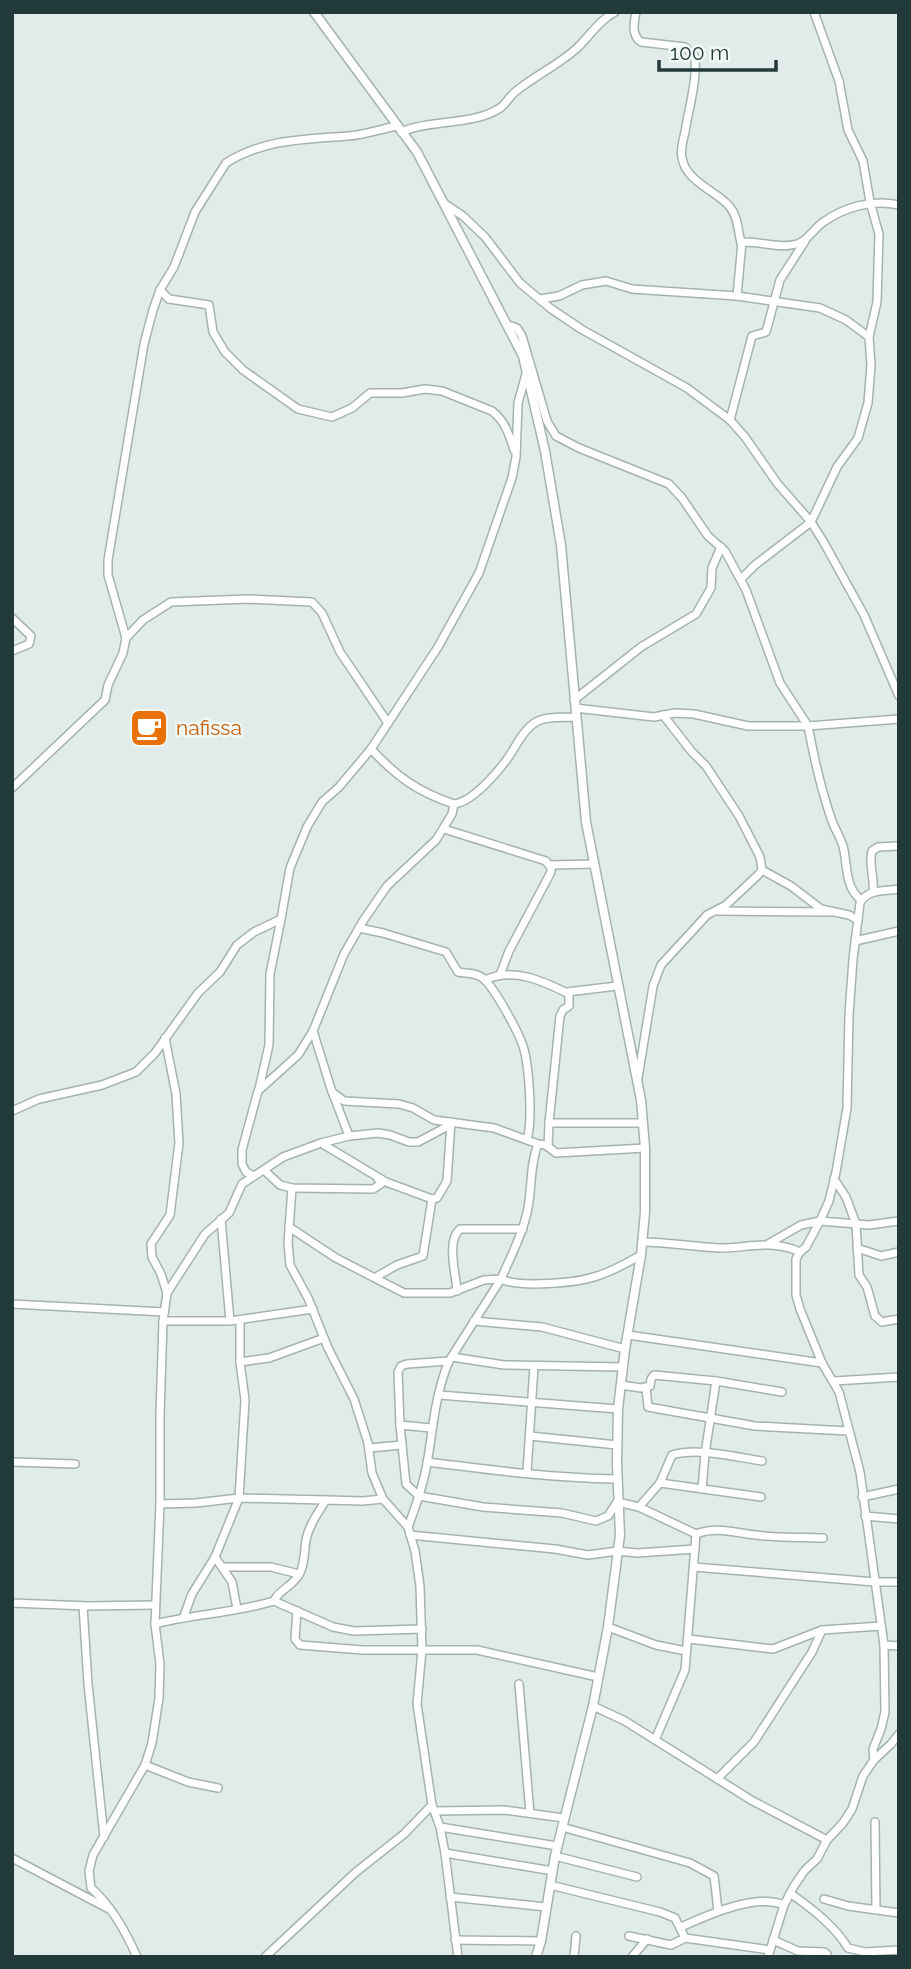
<svg xmlns="http://www.w3.org/2000/svg" width="911" height="1969" font-family="Raleway,sans-serif">
<style>
.lines{fill:none;stroke-linecap:round;stroke-linejoin:round}
.minor-casing{stroke:#a4b3b1;stroke-width:10}
.tertiary-casing{stroke:#a4b3b1;stroke-width:11}
.minor{stroke:#fff;stroke-width:7}
.tertiary{stroke:#fff;stroke-width:8}
.labels{text-anchor:middle;stroke-width:5;stroke-linejoin:round;paint-order:stroke}
.food-label{font-size:21px;fill:#c56008;stroke:#f1f8f6;text-anchor:start}
</style>
<rect width="100%" height="100%" fill="#e1ebe9"/>
<g class="lines">
<defs>
<g id="minor">
<path d="M636,12c-2,11 -5,23 5,30l44,5 10,10c2,25 -6,50 -10,75 -2,8 -5,18 -3,26 4,24 35,33 48,49 8,10 8,24 11,36"/>
<path d="M401,132c30,-13 72,-6 99,-24 6,-4 9,-11 15,-16 19,-16 42,-26 61,-43 14,-13 22,-28 39,-37"/>
<path d="M445,204l18,12 22,21 35,46 30,25 31,21 106,59 43,32 15,17 32,46 34,39 12,19 41,74 35,81"/>
<path d="M160,290l9,9 40,6 4,27 12,20 18,18 55,39 34,8 20,-9 18,-15h32l23,-4 17,2 50,20c13,10 17,23 22,39"/>
<path d="M737,296l83,12 26,12 23,17"/>
<path d="M540,299l19,-3 23,-11 24,-4 26,8 105,7 5,-54c18,-1 37,7 55,2 10,-3 16,-14 25,-21 22,-16 50,-24 77,-18"/>
<path d="M508,325l9,3 5,8 25,85 9,15 23,12 90,36 13,14 26,38 17,15 21,39 34,93 28,43 91,-7"/>
<path d="M730,420l22,-84 14,-4 14,-52 25,-39"/>
<path d="M741,579l14,-14 56,-43 26,-55 21,-29 10,-35 3,-38 -2,-28 8,-35 2,-68 -9,-32 -7,-41 -15,-31 -9,-49 -25,-69"/>
<path d="M12,618l19,18 -2,8 -17,7"/>
<path d="M126,638l17,-18 28,-18 77,-3 64,3 10,11 18,39 48,71"/>
<path d="M574,700l67,-53 55,-33 15,-26 1,-20 9,-21"/>
<path d="M575,708l79,9 21,-4 19,1 54,12h60c6,32 13,64 24,95 3,8 8,16 11,25 5,19 1,40 18,54"/>
<path d="M12,788l93,-88 3,-15 15,-32 3,-15 -18,-63v-15l36,-216 9,-34 7,-20 14,-23 21,-55 31,-49c38,-24 79,-24 122,-27 16,-1 33,-7 49,-10"/>
<path d="M454,804c19,-2 45,-33 56,-49 7,-11 15,-28 28,-34 10,-5 26,-3 38,-4"/>
<path d="M444,829l102,32 5,7v4l-42,79 -9,24"/>
<path d="M550,865l44,-1"/>
<path d="M762,870l29,16 30,23 28,6 9,5"/>
<path d="M873,892c2,-14 -5,-28 -1,-41l6,-4 21,-1"/>
<path d="M717,911l115,1"/>
<path d="M281,919l9,-51 17,-41 15,-25 17,-15 32,-38"/>
<path d="M359,928l24,5 63,19 12,20c9,2 18,0 26,7 11,10 34,52 39,67 6,18 10,75 4,93"/>
<path d="M855,941l44,-10"/>
<path d="M485,980c29,-13 58,1 84,14v12l-6,4 -3,6 -11,107"/>
<path d="M567,992l50,-6"/>
<path d="M313,1031l19,61 12,9 55,3 14,4 21,12 60,8 44,16"/>
<path d="M638,1078l15,-92 8,-21 46,-50 19,-10 32,-30 4,-5 -2,-13 -21,-41 -33,-50 -14,-14 -29,-37"/>
<path d="M333,1094l16,42"/>
<path d="M12,1111l27,-12 63,-14 34,-13 19,-19 43,-60 22,-21 17,-27 17,-13 27,-13 -11,55 -1,71 -10,44"/>
<path d="M321,1143l65,39 46,17 5,-1 10,-17 4,-59"/>
<path d="M548,1147l1,-24h94"/>
<path d="M264,1170l16,15 12,3 81,1 8,-5 -4,-7"/>
<path d="M254,1176l-8,-4 -4,-8v-14l16,-59 40,-36 15,-24 31,-77 19,-33 24,-35 49,-46 16,-26 2,-10c-36,-12 -57,-27 -83,-55l67,-102 41,-74 33,-95 4,-21 2,-54 8,-29"/>
<path d="M834,1179l12,18 10,27 3,51 8,12 8,29 7,6 17,-3"/>
<path d="M292,1188l-4,55 2,22 18,33 20,50 26,51 14,44 4,30 11,26 25,28 7,24 5,35 2,64 -5,54 15,101 8,22 5,26 13,104"/>
<path d="M221,1219l9,102"/>
<path d="M289,1227l47,31 68,35h46l34,-13 17,-1c10,-23 22,-46 27,-71 4,-22 2,-44 10,-64l8,1 10,8 89,-5"/>
<path d="M642,1242c26,0 51,5 77,6 30,0 51,-9 81,4"/>
<path d="M768,1244l33,-19 19,-4 9,-20 7,-29 11,-64 2,-93 4,-56 7,-56c7,-14 25,-12 39,-14"/>
<path d="M857,1248l24,8 18,-4"/>
<path d="M376,1277l21,-12 26,-9 9,-57"/>
<path d="M457,1291c-1,-17 -11,-50 3,-62h63"/>
<path d="M167,1293l38,-59 24,-21 13,-29 41,-27 38,-14 28,-7 29,-3 12,2 19,7h9l32,-17"/>
<path d="M12,1304l152,8"/>
<path d="M163,1321h67l83,-12"/>
<path d="M474,1321l68,6 83,22"/>
<path d="M628,1335l194,28"/>
<path d="M452,1357l52,8 119,2"/>
<path d="M449,1361l-42,3 -6,2 -3,6 2,53 6,59 13,12 64,11 79,6 34,8 12,-5 9,-14 22,5 57,27c21,-8 39,-1 60,1 22,3 45,2 67,3"/>
<path d="M240,1362l29,-4 55,-20"/>
<path d="M834,1381l65,-4"/>
<path d="M621,1385l20,3 9,-2 1,-7 3,-4 62,6 66,11"/>
<path d="M646,1388l2,19 107,19 93,5"/>
<path d="M439,1395l179,14"/>
<path d="M400,1425l31,3"/>
<path d="M530,1436l87,9"/>
<path d="M369,1448l33,-3"/>
<path d="M12,1462l63,2"/>
<path d="M427,1462c64,8 126,16 190,17"/>
<path d="M527,1472l7,-106"/>
<path d="M660,1483l101,14"/>
<path d="M702,1489l3,-35 11,-73"/>
<path d="M862,1497l37,-8"/>
<path d="M160,1504l36,-1 43,-5 6,-98 -5,-38v-42"/>
<path d="M639,1507l21,-24 12,-28c27,-8 62,2 90,6"/>
<path d="M865,1516l34,3"/>
<path d="M408,1527c8,-21 15,-41 19,-63 6,-35 8,-70 22,-103l52,-82c18,9 76,4 96,-3 16,-5 30,-13 44,-21"/>
<path d="M410,1535l145,14 33,6 29,-4 20,2 58,-4"/>
<path d="M215,1557l17,25 5,27"/>
<path d="M223,1567h48l28,7"/>
<path d="M694,1567l181,15h24"/>
<path d="M274,1601l59,26 21,4 68,-2"/>
<path d="M12,1603l75,3 68,-1"/>
<path d="M83,1606l5,78 16,153"/>
<path d="M297,1611l-2,28 5,6 63,5h114l121,27"/>
<path d="M184,1616l8,-22 23,-37 24,-59 87,2"/>
<path d="M155,1624c39,-10 80,-11 119,-23 5,-12 19,-14 26,-28 5,-11 4,-21 6,-33 3,-15 12,-27 20,-40l36,1 21,-2"/>
<path d="M608,1627l48,18 30,6"/>
<path d="M689,1639l84,10 49,-19 59,-4"/>
<path d="M884,1645l15,1"/>
<path d="M519,1684l11,129"/>
<path d="M593,1706l32,15 126,79 76,40"/>
<path d="M655,1740l30,-70 11,-136"/>
<path d="M874,1760l-1,-11 8,-20 4,-17 -1,-67 -24,-173 -21,-80 -17,-29 -22,-54 -4,-14v-36l4,-7 6,-5 14,-26 49,4 30,-4"/>
<path d="M145,1765l43,17 30,6"/>
<path d="M717,1779l37,-37 58,-90 10,-22"/>
<path d="M435,1811l69,-1 60,8"/>
<path d="M875,1822l1,88"/>
<path d="M440,1827l117,19"/>
<path d="M562,1827l128,36 24,13 4,35"/>
<path d="M445,1853l108,18"/>
<path d="M555,1856l82,21"/>
<path d="M12,1858l95,50"/>
<path d="M550,1885l110,27 15,6 10,20"/>
<path d="M790,1893c21,15 45,33 58,55l17,4 34,-2"/>
<path d="M450,1897l96,10"/>
<path d="M824,1899l24,7 51,7"/>
<path d="M681,1927c27,-12 74,-34 103,-22"/>
<path d="M629,1936l42,9 14,-7 85,12"/>
<path d="M455,1940l86,1"/>
<path d="M773,1940l25,11 26,1 3,2v3"/>
<path d="M137,1957c-11,-25 -25,-51 -46,-69l-2,-17 4,-16 52,-90 7,-22 7,-45 1,-34 -5,-40 5,-120v-89l3,-94 4,-28 -6,-19 -9,-17 -1,-13 19,-29 9,-72 -3,-49 -11,-56"/>
<path d="M265,1957l91,-85 48,-38 28,-29"/>
<path d="M574,1957l2,-21"/>
<path d="M632,1957l15,-18"/>
<path d="M768,1957l16,-52 10,-19 11,-16 12,-11 10,-19 16,-17 9,-14 11,-33 11,-16 17,-16 8,-10"/>
</g>
<path id="tertiary" d="M314,12l103,140 106,204 22,95 16,94 25,277 55,278 4,48v64l-4,43 -16,94 -7,60 -1,54 3,72 -12,92 -15,79 -38,150 -14,85 -5,16"/>
</defs>
<use href="#minor" class="minor-casing"/>
<use href="#tertiary" class="tertiary-casing"/>
<use href="#minor" class="minor"/>
<use href="#tertiary" class="tertiary"/>
</g>
<defs>
<symbol id="cafe-square" viewBox="-11 -11 22 22"><rect x="-9" y="-9" width="18" height="18" rx="4" fill="#e8710a" stroke="#f1f8f6"/><path d="M-5.5-4.5H6V0H3Q3 3.5 0 3.5H-2.5Q-5.5 3.5-5.5 0ZM3-3.2v2h1.7v-2ZM-6 4.5H4V6H-6Z" fill="#fff"/></symbol>
</defs>
<g fill-rule="evenodd">
<use href="#cafe-square" x="127" y="706" width="44" height="44"/>
</g>
<g class="labels">
<g class="food-label">
<text x="176" y="735">nafissa</text>
</g>
</g>
<rect width="911" height="1969" fill="none" stroke="#223b3a" stroke-width="28"/>
<path d="M659 60v10h117v-10" fill="none" stroke="#223b3a" stroke-width="3.5"/>
<text x="670" y="60" font-size="21" fill="#223b3a" stroke="#f1f8f6" stroke-width="5" paint-order="stroke">100 m</text>
</svg>
